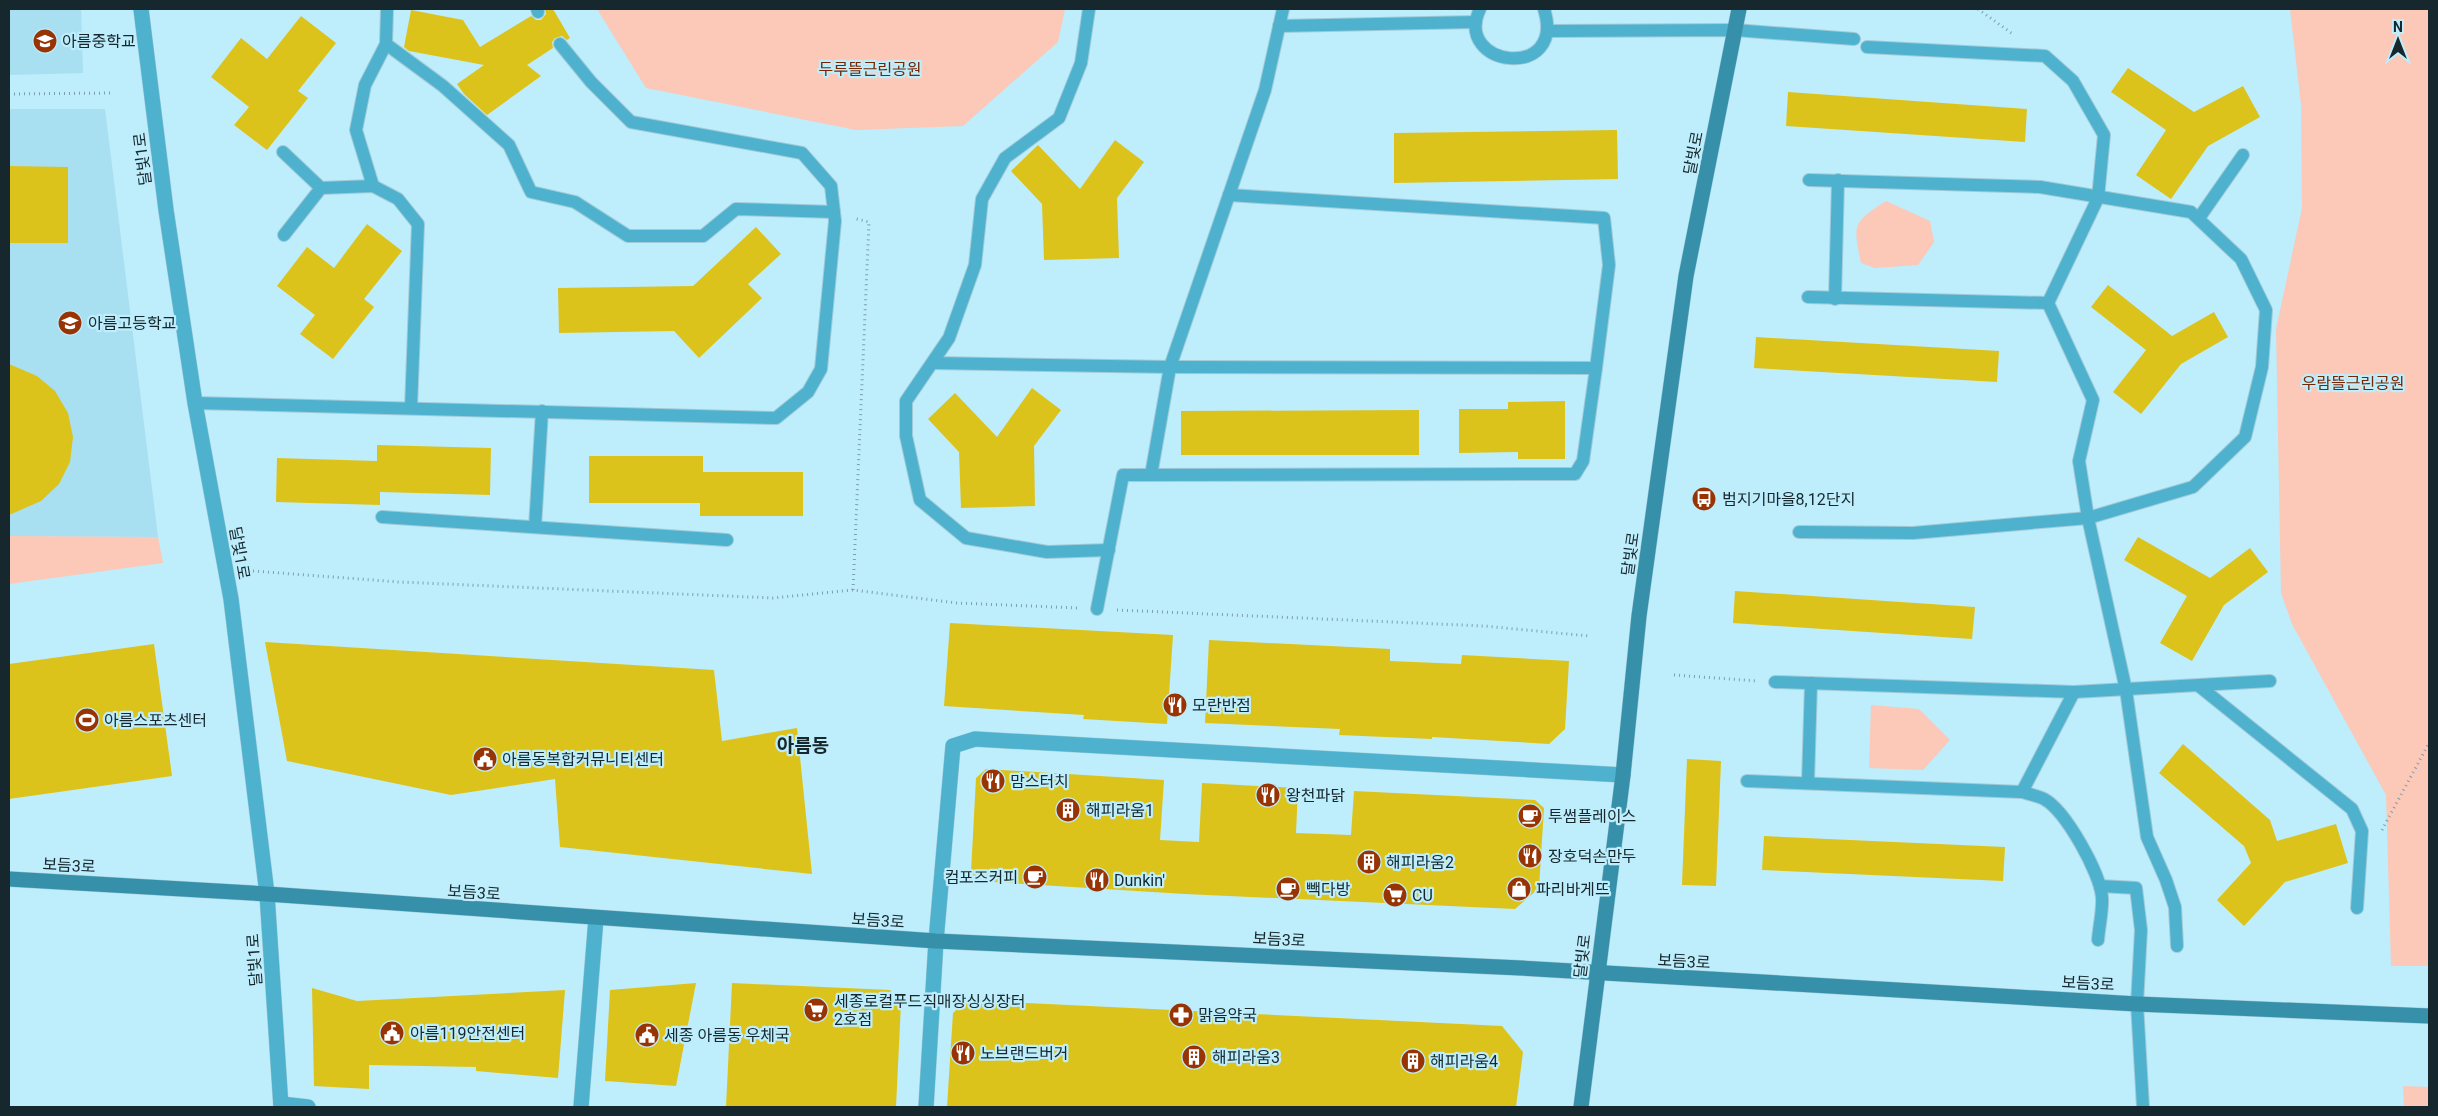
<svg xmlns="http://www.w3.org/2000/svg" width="2438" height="1116" font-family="Roboto,'Noto Sans KR',sans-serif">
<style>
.built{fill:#a8dff1}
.green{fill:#fcc8b7}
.building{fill:#dcc31b}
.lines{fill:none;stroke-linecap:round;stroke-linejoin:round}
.lane-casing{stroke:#a0cad7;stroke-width:14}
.street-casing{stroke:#a0cad7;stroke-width:16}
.secondary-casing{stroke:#a0cad7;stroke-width:16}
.path{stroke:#7c9fab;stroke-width:3;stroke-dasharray:1 4;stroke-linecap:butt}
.lane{stroke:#4eb2ce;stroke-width:12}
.street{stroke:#4eb2ce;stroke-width:15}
.secondary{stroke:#3690aa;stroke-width:15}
.labels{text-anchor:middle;stroke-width:4.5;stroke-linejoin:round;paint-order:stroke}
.poi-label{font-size:16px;fill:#16282e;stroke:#beedfc;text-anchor:start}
.park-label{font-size:16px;fill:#742605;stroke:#beedfc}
.street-label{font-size:16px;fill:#16282e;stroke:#beedfc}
.quarter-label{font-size:19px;font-weight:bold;fill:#16282e;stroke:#beedfc}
</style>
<rect width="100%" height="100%" fill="#beedfc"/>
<g class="built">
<path d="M9,9h72l2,64 -74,2z"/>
<path d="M9,109h96l53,428 -149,-1z"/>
</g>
<g class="green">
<path d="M597,9h468l-7,33 -95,84 -107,4 -210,-42z"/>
<path d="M2290,9h139v957h-38l-5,-171 -94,-171 -11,-31 -5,-264 26,-121 -1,-103z"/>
<path d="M1886,201l44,20 4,21 -16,23 -43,3 -14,-5c-8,-39 -9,-40 25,-62z"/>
<path d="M9,536l149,1 5,26 -154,21z"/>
<path d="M1871,705l48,4 31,31 -27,30 -54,-2z"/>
<path d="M2403,1086l26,1v20h-25z"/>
</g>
<g class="building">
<path d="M545,9h8l17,29 -3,2 -5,-4 -7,2 -3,4 1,6 -26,17 14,11 -54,39 -23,-21 -7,-10 27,-19 -75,-14 -5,-4 7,-37 52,10 17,27 51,-31 5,4h5l5,-6z"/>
<path d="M301,16l35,27 -38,48 10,7 -41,52 -33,-25 15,-18 -38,-30 30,-39 26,21z"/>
<path d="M2128,68l66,44 49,-26 17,31 -52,29 -37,53 -35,-24 30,-45 -55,-38z"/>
<path d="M1788,92l239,17 -2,33 -239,-16z"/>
<path d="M1617,130l1,49 -224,4v-50z"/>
<path d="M1115,140l29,22 -27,36 2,60 -75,2 -2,-56 -31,-33 27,-26 42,44z"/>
<path d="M9,166l59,1v76h-59z"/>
<path d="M367,224l35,27 -38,48 10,8 -41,52 -33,-25 15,-19 -38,-29 30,-39 27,21z"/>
<path d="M756,227l25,27 -33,30 14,14 -63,60 -25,-27 -115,2 -1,-45 135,-2z"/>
<path d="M2108,285l64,51 42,-24 14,25 -47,27 -40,50 -28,-22 33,-42 -55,-43z"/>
<path d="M1756,337l243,14 -2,31 -243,-14z"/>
<path d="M9,364l28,12 18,15 13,22 5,24 -3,25 -11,22 -18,17 -32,14z"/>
<path d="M1032,388l29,22 -27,36 1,60 -74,2 -2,-56 -31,-33 27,-26 42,44z"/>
<path d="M1565,401v58h-47v-7l-59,1v-44h49v-7z"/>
<path d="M1419,410v45h-238v-44z"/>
<path d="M377,445l114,3 -1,47 -110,-3v13l-104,-3 1,-44 100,3z"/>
<path d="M589,456h114v16h100v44h-103v-13h-111z"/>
<path d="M2138,537l72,41 40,-30 18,24 -44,33 -32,56 -32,-18 27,-47 -63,-36z"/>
<path d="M1735,591l240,16 -3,32 -239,-16z"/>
<path d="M950,623l223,12 -6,89 -84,-5 1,-4 -140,-9z"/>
<path d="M1209,640l181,9v12l71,3 1,-9 107,6 -4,68 -16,15 -117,-7v2l-93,-4 1,-6 -135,-6z"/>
<path d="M265,642l449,28 8,71 75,-13 15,146 -252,-27 -5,-68 -104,16 -164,-34z"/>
<path d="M154,644l18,132 -163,23v-135z"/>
<path d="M2183,744l87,76 7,21 59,-17 12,39 -63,19 -41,44 -27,-26 34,-37 -7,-17 -85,-73z"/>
<path d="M1687,759l34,2 -5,125 -34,-1z"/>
<path d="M986,769l178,11 -4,60 39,2 3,-59 96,5 -2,45 55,2 3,-44 181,9 9,8 -5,80 -24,21 -330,-15 -207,-13 -7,-9 5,-94z"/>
<path d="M1764,836l241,11 -2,34 -241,-11z"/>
<path d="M696,983l-20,103 -71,-5 5,-91z"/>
<path d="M732,983l158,7 11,13 -5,104h-170z"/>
<path d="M312,988l45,13 208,-11 -7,88 -82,-7v-4l-107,-2v24l-55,-3z"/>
<path d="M967,1000l535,26 21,26 -7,55h-569l6,-94z"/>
</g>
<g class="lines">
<defs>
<g id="lane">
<path d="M537,9l1,3"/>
<path d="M1089,9l-8,54 -22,55 -54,40 -23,41 -7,66 -26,73 -43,63v35l14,64 46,38 81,14 62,-2"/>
<path d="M1480,9c-28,58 87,73 64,0"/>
<path d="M1279,26l197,-4"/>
<path d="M1547,31l188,-1 119,9"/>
<path d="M386,44l57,42 66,59 22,47 44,10 53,34h75l33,-27 98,3"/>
<path d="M1867,47l178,9 28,25 31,54 -6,63 -50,105 45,97 -14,61 9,57 38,172 21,147 19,43 9,27 2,39"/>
<path d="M283,152l38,36"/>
<path d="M373,186l-17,-56 9,-45 21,-41 1,-35"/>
<path d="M1229,195l375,23 5,47 -13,103"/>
<path d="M2199,218l44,-63"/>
<path d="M284,235l37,-47 52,-2 25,13 20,25 -7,184"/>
<path d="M1808,297l240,6"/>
<path d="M1835,299l3,-119"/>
<path d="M933,363l237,4 426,1 -13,93 -8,13 -452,1 -26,134"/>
<path d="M195,403l581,15 32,-26 13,-23 14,-148 -4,-35 -29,-33 -171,-31 -40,-40 -31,-38"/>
<path d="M1151,475l19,-108 95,-277 18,-81"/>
<path d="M382,517l345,23"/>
<path d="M535,527l7,-116"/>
<path d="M1799,532l114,1 175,-15 105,-31 52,-50 17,-70 4,-57 -25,-51 -50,-47 -151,-25 -231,-7"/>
<path d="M1775,682l299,10 196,-11"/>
<path d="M2199,686l153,123 10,22 -5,77"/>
<path d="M1747,781l275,11c7,2 16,4 22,7 22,12 56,74 58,98 1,14 -3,29 -4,43"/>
<path d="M1808,782l3,-99"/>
<path d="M2022,792l52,-100"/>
<path d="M2100,886l36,2 5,42 -4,74 6,103"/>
</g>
<g id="street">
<path d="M141,9l25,201 29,193 36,196 36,295 14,213"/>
<path d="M281,1104l27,3"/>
<path d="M581,1107l15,-189"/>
<path d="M926,1107l10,-166 17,-195 22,-7 648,36"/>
</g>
<g id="secondary">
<path d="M9,879l258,15 669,47 585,27 616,36 292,12"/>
<path d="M1581,1107l42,-332 16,-159 47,-340 53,-267"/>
</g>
</defs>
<use href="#lane" class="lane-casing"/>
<use href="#street" class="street-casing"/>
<use href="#secondary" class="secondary-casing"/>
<g class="path">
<path d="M1978,9l36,26"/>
<path d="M9,94l105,-1"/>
<path d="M253,571l146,11 374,16 80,-8 104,13 121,5"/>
<path d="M853,590l16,-368 -16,-4"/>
<path d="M1117,610l367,16 105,10"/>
<path d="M1674,675l84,6"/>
<path d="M2382,830l47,-87"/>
</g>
<use href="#lane" class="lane"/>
<use href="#street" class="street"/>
<use href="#secondary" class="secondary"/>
</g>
<defs>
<symbol id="school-disc" viewBox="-11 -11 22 22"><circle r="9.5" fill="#983304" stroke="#beedfc"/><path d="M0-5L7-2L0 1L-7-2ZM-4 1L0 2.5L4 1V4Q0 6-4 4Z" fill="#fff"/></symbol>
<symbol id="bus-disc" viewBox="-11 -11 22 22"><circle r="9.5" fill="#983304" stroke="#beedfc"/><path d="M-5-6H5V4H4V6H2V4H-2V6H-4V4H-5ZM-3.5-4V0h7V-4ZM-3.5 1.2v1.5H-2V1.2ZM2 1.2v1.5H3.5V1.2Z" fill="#fff"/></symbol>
<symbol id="restaurant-disc" viewBox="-11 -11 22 22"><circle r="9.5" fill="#983304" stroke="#beedfc"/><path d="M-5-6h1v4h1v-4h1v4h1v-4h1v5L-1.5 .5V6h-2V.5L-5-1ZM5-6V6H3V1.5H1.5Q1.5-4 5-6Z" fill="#fff"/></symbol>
<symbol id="stadium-disc" viewBox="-11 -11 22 22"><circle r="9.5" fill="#983304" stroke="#beedfc"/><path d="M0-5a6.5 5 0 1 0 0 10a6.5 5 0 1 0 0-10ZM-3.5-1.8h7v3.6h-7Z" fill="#fff"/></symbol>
<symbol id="civic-disc" viewBox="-11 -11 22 22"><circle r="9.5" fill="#983304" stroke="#beedfc"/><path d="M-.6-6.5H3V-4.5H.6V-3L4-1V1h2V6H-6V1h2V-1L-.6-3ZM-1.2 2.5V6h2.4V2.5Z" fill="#fff"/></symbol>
<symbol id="building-disc" viewBox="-11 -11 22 22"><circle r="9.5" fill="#983304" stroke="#beedfc"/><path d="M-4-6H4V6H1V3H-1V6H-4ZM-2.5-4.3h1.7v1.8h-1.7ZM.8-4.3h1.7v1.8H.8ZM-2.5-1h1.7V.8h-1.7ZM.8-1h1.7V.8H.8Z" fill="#fff"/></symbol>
<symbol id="cafe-disc" viewBox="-11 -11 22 22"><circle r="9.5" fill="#983304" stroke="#beedfc"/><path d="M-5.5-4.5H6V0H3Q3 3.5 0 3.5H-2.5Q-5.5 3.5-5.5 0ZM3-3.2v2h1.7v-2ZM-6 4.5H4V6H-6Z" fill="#fff"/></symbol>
<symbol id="shop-disc" viewBox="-11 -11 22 22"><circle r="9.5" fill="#983304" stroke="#beedfc"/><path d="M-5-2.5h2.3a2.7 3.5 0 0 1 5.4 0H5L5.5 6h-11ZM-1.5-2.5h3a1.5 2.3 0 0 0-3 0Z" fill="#fff"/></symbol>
<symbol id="supermarket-disc" viewBox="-11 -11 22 22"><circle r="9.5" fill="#983304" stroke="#beedfc"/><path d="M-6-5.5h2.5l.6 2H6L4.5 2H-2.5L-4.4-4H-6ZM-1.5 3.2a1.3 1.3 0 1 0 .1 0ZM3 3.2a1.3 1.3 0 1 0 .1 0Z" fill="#fff"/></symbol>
<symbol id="pharmacy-disc" viewBox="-11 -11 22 22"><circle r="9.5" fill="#983304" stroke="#beedfc"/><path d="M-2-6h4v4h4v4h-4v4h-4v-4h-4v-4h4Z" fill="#fff"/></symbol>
</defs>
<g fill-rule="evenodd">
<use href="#school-disc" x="31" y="27" width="28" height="28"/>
<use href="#school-disc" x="56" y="309" width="28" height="28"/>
<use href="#bus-disc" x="1690" y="485" width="28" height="28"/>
<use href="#restaurant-disc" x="1161" y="691" width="28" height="28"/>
<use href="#stadium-disc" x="73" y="706" width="28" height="28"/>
<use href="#civic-disc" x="471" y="745" width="28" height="28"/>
<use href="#restaurant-disc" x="979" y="767" width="28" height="28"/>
<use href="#restaurant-disc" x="1254" y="781" width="28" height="28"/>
<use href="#building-disc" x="1054" y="796" width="28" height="28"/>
<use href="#cafe-disc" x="1516" y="802" width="28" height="28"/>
<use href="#restaurant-disc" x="1516" y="842" width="28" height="28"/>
<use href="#building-disc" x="1355" y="848" width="28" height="28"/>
<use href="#cafe-disc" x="1021" y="863" width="28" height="28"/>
<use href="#restaurant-disc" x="1083" y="866" width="28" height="28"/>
<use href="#cafe-disc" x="1274" y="875" width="28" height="28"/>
<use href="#shop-disc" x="1505" y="875" width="28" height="28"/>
<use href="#supermarket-disc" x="1381" y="881" width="28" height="28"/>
<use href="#supermarket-disc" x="802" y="996" width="28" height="28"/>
<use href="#pharmacy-disc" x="1167" y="1001" width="28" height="28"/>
<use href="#civic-disc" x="378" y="1019" width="28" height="28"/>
<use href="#civic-disc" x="633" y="1021" width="28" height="28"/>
<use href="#restaurant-disc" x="949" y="1039" width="28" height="28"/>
<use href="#building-disc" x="1180" y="1043" width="28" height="28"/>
<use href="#building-disc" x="1399" y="1047" width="28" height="28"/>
</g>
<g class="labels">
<g class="poi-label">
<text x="62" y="47">아름중학교</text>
<text x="88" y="329">아름고등학교</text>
<text x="1722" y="505">범지기마을8,12단지</text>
<text x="1192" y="711">모란반점</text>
<text x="104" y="726">아름스포츠센터</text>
<text x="502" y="765">아름동복합커뮤니티센터</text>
<text x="1010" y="787">맘스터치</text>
<text x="1286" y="801">왕천파닭</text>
<text x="1086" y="816">해피라움1</text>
<text x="1548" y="822">투썸플레이스</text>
<text x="1548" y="862">장호덕손만두</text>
<text x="1386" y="868">해피라움2</text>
<text x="1018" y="883" text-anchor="end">컴포즈커피</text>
<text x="1114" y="886">Dunkin'</text>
<text x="1306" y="895">빽다방</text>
<text x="1536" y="895">파리바게뜨</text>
<text x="1412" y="901">CU</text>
<text x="834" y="1007">세종로컬푸드직매장싱싱장터<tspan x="834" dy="18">2호점</tspan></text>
<text x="1198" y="1021">맑음약국</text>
<text x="410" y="1039">아름119안전센터</text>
<text x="664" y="1041">세종 아름동 우체국</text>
<text x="980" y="1059">노브랜드버거</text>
<text x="1212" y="1063">해피라움3</text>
<text x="1430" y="1067">해피라움4</text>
</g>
<g class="park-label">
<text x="870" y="75">두루뜰근린공원</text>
<text x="2353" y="389">우람뜰근린공원</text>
</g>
<g class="street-label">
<text transform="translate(1693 153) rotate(-79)" y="6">달빛로</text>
<text transform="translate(142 159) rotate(-97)" y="6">달빛1로</text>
<text transform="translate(240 553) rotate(80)" y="6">달빛1로</text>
<text transform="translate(1630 554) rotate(-82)" y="6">달빛로</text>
<text transform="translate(69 865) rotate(3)" y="6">보듬3로</text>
<text transform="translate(474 892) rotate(4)" y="6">보듬3로</text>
<text transform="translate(878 920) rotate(4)" y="6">보듬3로</text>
<text transform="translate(1279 939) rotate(3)" y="6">보듬3로</text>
<text transform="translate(1582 956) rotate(-83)" y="6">달빛로</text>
<text transform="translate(254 960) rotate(-94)" y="6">달빛1로</text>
<text transform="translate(1684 961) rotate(3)" y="6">보듬3로</text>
<text transform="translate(2088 983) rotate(3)" y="6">보듬3로</text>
</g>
<g class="quarter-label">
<text x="803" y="752">아름동</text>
</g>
</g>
<rect width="2438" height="1116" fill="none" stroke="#16282e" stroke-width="20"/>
<g transform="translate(2398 40)" stroke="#beedfc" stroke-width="4" paint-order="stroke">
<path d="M0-4L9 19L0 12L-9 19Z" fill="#16282e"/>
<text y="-8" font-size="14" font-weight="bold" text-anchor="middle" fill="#16282e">N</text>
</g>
</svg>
